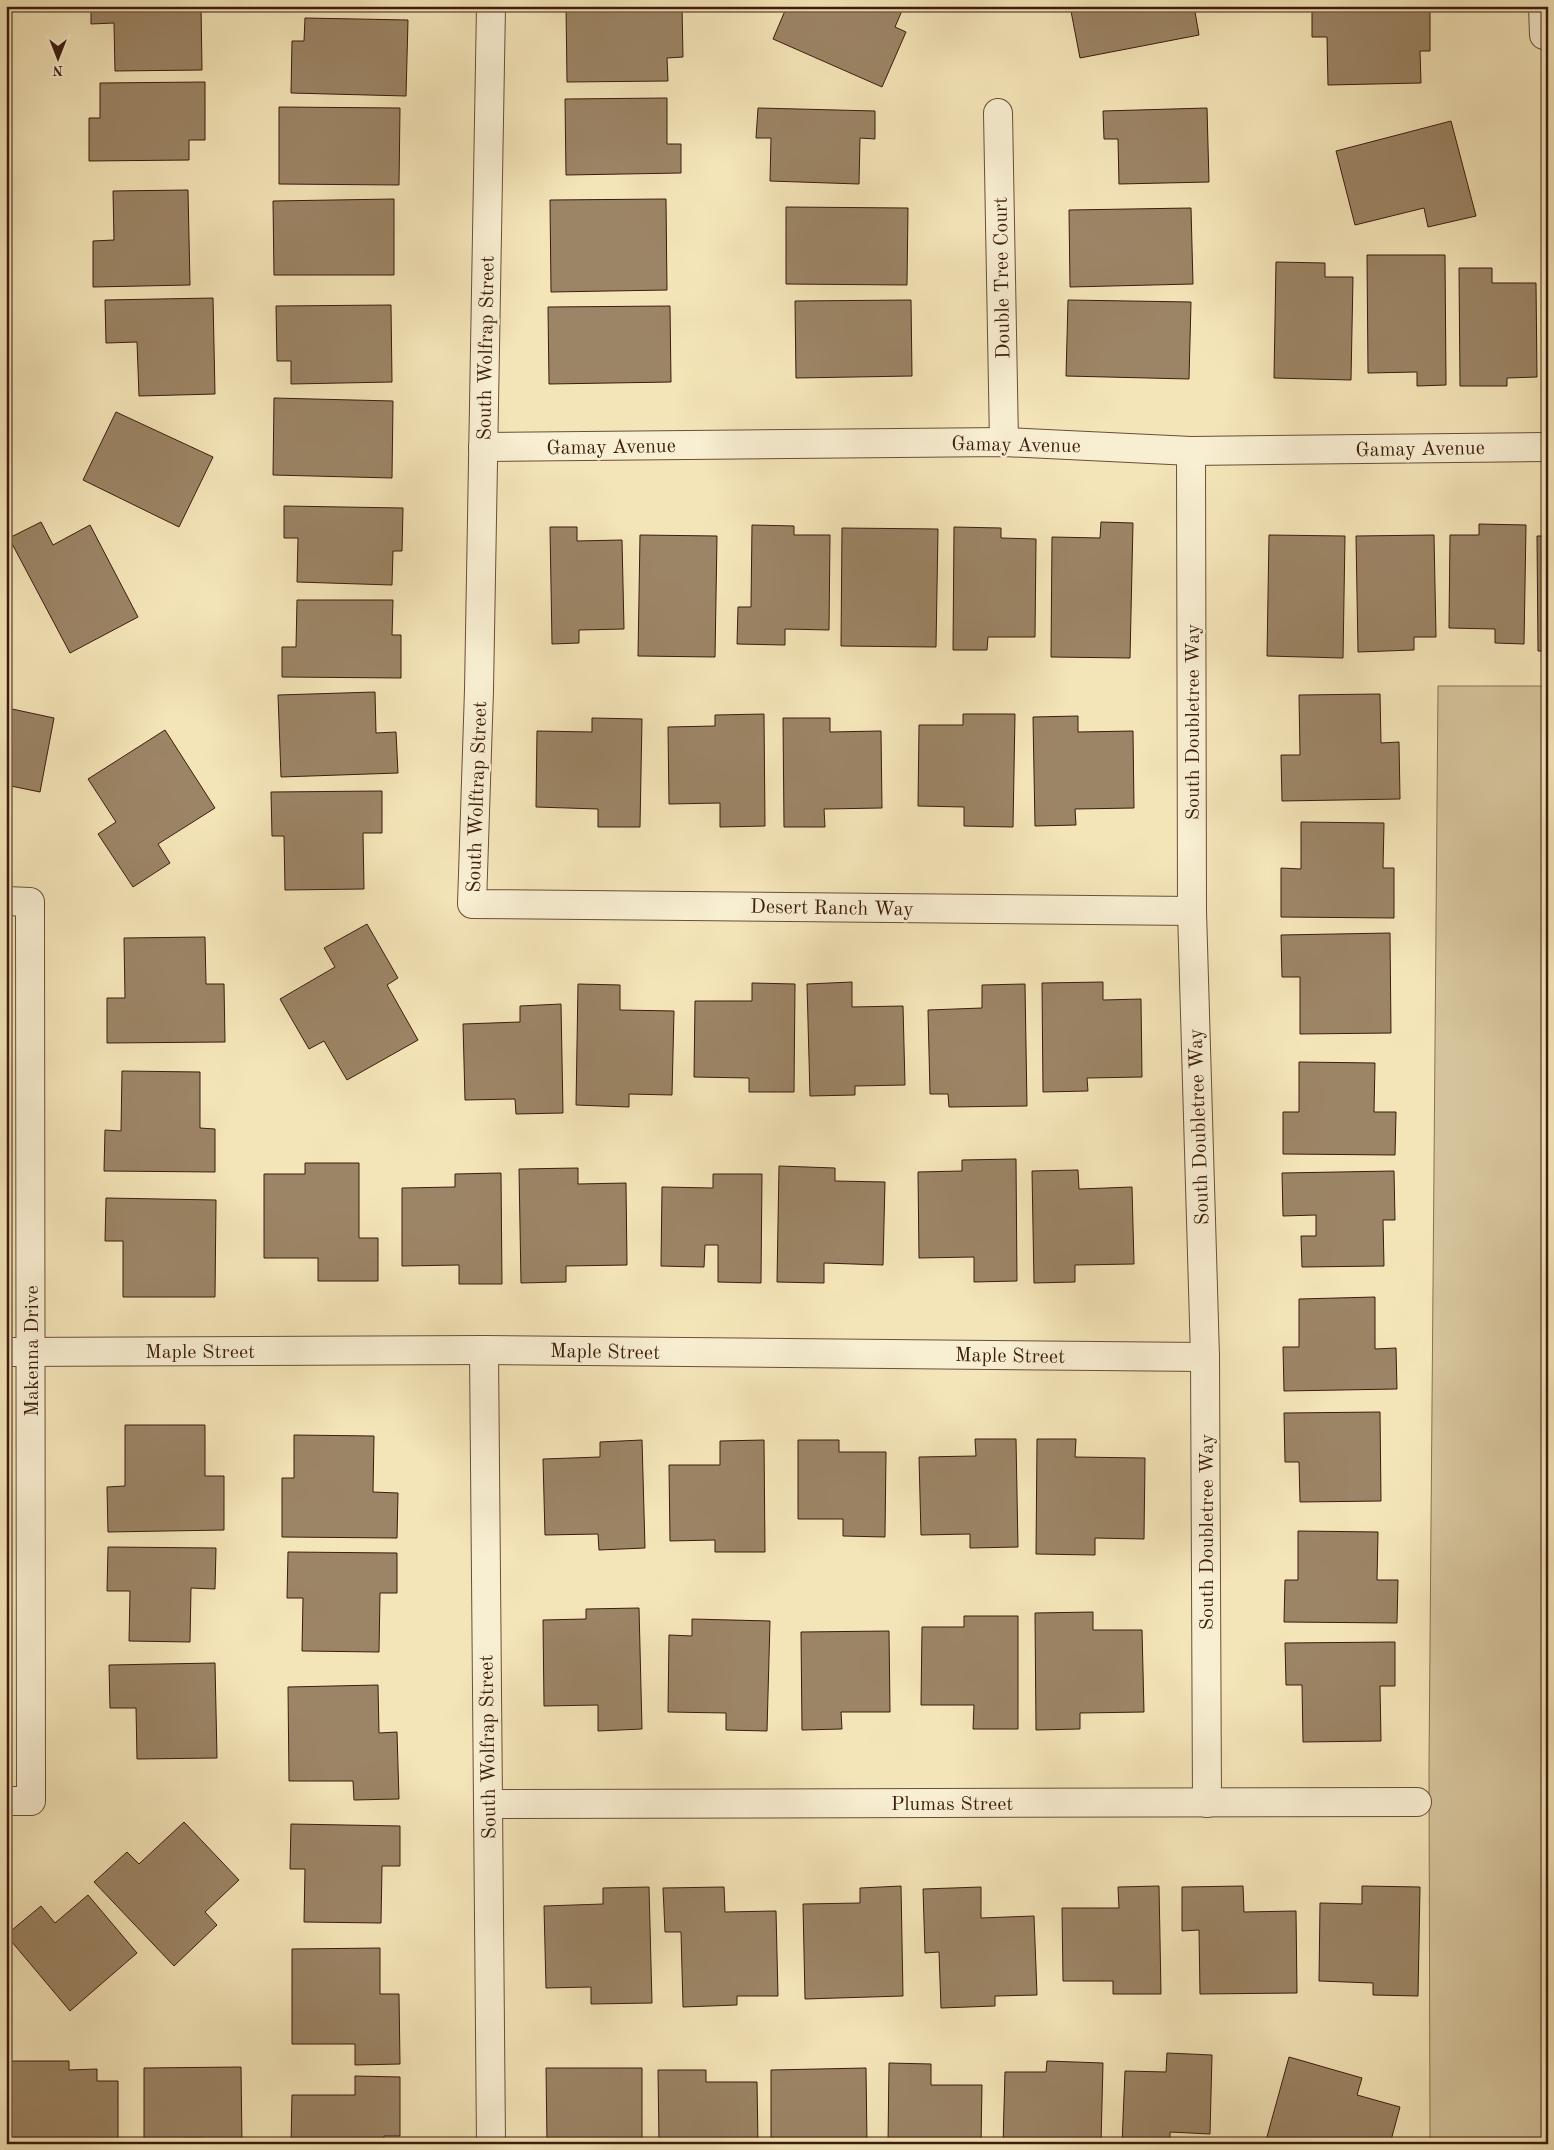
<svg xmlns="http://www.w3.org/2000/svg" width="1554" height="2150" font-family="'Old Standard TT',serif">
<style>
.green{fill:#d5c39b;stroke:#887054}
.building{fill:#9c8566;stroke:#3c1c0e}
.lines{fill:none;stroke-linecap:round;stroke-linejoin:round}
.minor-casing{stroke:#6a4e38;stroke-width:30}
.minor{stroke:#f8eed1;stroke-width:28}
.labels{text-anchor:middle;stroke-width:5;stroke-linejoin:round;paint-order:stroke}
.street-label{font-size:20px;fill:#3c1c0e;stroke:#f8eed1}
</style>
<rect width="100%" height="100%" fill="#f4e5b8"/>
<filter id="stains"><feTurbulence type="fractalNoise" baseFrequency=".004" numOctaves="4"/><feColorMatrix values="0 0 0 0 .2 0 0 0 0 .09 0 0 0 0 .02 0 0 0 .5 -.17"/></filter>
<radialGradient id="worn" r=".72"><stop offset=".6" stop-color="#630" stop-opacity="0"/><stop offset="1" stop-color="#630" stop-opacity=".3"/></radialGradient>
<path class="green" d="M1438,686h110v1458h-118l-1,-378z"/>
<g class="building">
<path d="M91,6h110l1,64 -87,1 -1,-48 -23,1z"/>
<path d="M566,6h116l1,51 -16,1 1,23 -101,1z"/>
<path d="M787,6h117l-9,21 11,5 -24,55 -109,-48z"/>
<path d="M1070,6h124l5,29 -119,23z"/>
<path d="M1430,6v45h-10l1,32 -93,2 -1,-48h-15v-30z"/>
<path d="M305,18l103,2 -2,76 -115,-3 1,-52h12z"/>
<path d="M205,82v58h-16v20l-100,1v-43h11v-35z"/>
<path d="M667,98v46h14v29l-115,2 -1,-76z"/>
<path d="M279,107l121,1 -1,77 -120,-1z"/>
<path d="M758,108l117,3v28l-15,-1 -1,46 -89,-3 1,-43h-15z"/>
<path d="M1207,108l2,74 -90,2 -1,-45h-14l-1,-28z"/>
<path d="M1451,121l25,95 -48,11 -4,-19 -69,17 -19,-74z"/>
<path d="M188,190l2,95 -97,2v-46l21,-1 -1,-49z"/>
<path d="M394,199v76h-120l-1,-74z"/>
<path d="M666,199l1,91 -116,2 -1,-92z"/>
<path d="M786,207l122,1 -1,77 -121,-1z"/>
<path d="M1191,208l2,76 -123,3 -1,-77z"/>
<path d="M1367,255h78l1,130 -29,1v-14l-49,1z"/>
<path d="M1276,262l49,1v14h28l-2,103 -77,-2z"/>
<path d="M1459,268h33v15h44l1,94 -30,1v8h-47z"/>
<path d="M213,298l2,96 -76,2 -2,-54 -31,1 -1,-43z"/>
<path d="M911,300l1,76 -116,2 -1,-77z"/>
<path d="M1068,300l123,2 -2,77 -123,-3z"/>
<path d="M391,305l1,77 -101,2v-23h-14l-1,-55z"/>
<path d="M670,306l1,76 -122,2 -1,-77z"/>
<path d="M274,398l119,3 -1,77 -119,-3z"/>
<path d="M116,412l97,45 -34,70 -96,-47z"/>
<path d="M284,506l119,2 -1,43h-9l-1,34 -95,-3 1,-44h-14z"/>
<path d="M41,522l12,23 37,-20 48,92 -68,36 -61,-115z"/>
<path d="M1101,522l32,1 -3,135 -79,-1 1,-120 48,1z"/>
<path d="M1479,524l47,1 -2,119 -29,-1v-14l-46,-1 1,-93h29z"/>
<path d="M752,525l42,1v9h36l-1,95 -44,-1v16l-48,-1 1,-37h13z"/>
<path d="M550,527h27v14l45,-1 2,89 -45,1v13l-27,1z"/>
<path d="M954,527l47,1v10l35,1 -1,98h-47l-1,13h-34z"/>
<path d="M842,528l96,1 -2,118 -95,-1z"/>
<path d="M640,535l77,1 -2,121 -77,-1z"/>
<path d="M1269,535l76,1 -2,122 -76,-2z"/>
<path d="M1434,535l2,102h-22v13l-56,2 -2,-116z"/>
<path d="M1537,536h11v115h-10z"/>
<path d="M297,600h96l-1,35h9v43l-119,-1v-30h14z"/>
<path d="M375,692l1,41 20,-1 2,41 -117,4 -3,-82z"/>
<path d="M1380,694l1,49 18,-1 1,57 -118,2 -1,-46h19l-1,-60z"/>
<path d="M12,709l42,9 -14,74 -34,-7v-61l2,1z"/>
<path d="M764,714l1,112 -45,1v-24l-51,1 -1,-77 47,-1v-11z"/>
<path d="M963,714h52l-2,113 -49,-1v-19l-46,-1 1,-81h44z"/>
<path d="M1078,716v16l55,-1 1,77 -59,1 1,16 -41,1 -2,-109z"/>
<path d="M592,718l50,1 -2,108h-42v-18l-62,-2 1,-76 55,1z"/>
<path d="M783,718h47v14l51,-1 1,77 -58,1 1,18h-41z"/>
<path d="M165,730l50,78 -57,36 12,19 -37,24 -35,-53 18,-12 -28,-43z"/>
<path d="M382,791v42h-19l1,56 -79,1 -1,-54h-12l-1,-44z"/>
<path d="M1301,822l83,1 -1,45h11v50l-113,-1v-49l20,1z"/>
<path d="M367,924l31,54 -11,7 31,55 -71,40 -23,-39 -15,8 -29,-50 55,-32 -11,-19z"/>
<path d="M1390,933l1,100 -91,1v-57h-18l-1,-42z"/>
<path d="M205,937l1,47h18l1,58 -118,1v-45h18l-1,-60z"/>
<path d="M852,982v25l51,-1 2,79 -50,1v9l-45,1 -3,-112z"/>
<path d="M1103,982v18l38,-1 1,78 -55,1 1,13 -45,1 -1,-109z"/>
<path d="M752,983l43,1 -1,108h-45v-14l-55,-1 1,-76h57z"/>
<path d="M578,984l42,1v25l54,1 -2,84 -43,-1v13l-53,-2z"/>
<path d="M1025,984l2,122 -78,1 -1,-13h-18l-2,-84 54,-2v-23z"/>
<path d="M561,1004l2,109 -47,1 -1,-15 -50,1 -2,-76 57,-2v-16z"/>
<path d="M1299,1062l76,1 -1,49h22l-1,43 -112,-1v-42h16z"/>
<path d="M122,1071l78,1v56l15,1v43l-111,-1 1,-41 16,1z"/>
<path d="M1016,1159l1,122 -43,1v-25l-55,1 -1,-86 44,-1v-11z"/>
<path d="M305,1163h54v75h19v43h-60v-23h-54v-84h41z"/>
<path d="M779,1166l56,2v13l50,1 -2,83 -59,-2v20l-47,-1z"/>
<path d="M578,1168v16l48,-1 1,82 -61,1v16l-45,1 -2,-114z"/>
<path d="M1078,1170l1,19 53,-2 2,77 -59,1v17l-41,1 -2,-112z"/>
<path d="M1394,1171l1,49h-12l1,46 -82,1 -1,-31h15v-21l-33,1 -1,-43z"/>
<path d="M501,1173l1,111h-43v-19l-57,1v-78l53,-1v-13z"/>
<path d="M713,1174h49l-1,109 -43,-1v-37h-13l-1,22 -43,-1 1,-79 51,1z"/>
<path d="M106,1198l110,2 -1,97h-92v-56h-18z"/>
<path d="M1375,1297v52l21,-1 1,41 -113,2 -1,-44h16v-48z"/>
<path d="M1380,1412l1,89 -81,1 -1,-40h-14l-1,-49z"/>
<path d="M125,1425h80v51h19v54l-116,2 -1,-45 18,-1z"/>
<path d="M294,1435l80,1 -1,56 25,1 -1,45 -115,-1v-59h12z"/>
<path d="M975,1439h41l2,108 -48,1v-14l-49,1 -2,-78 57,-1z"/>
<path d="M1037,1439h39l-1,18 70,1 -1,81 -49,-1v17l-59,-1z"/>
<path d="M642,1440l3,108 -46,2 -1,-16 -53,1 -2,-76 57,-2v-15z"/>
<path d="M764,1440l1,112h-50v-12l-45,1 -1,-76h51v-24z"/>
<path d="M798,1440h41v12h47l-1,85 -42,-1v-17h-45z"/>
<path d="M1298,1531l80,1 -1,48h21l-1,43 -113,-1 1,-42h13z"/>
<path d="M108,1547l108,1 -1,41 -24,-1 -1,54 -61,-1 1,-50h-23z"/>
<path d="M288,1552l109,1v40h-17l-1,59 -77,-1 1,-53h-16z"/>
<path d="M639,1608l3,121 -44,2v-26l-54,1 -1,-86 43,-1v-10z"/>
<path d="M1093,1612v18h49l2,82 -64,1v16l-44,1 -1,-117z"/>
<path d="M964,1616h54v113h-45l1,-24h-53l1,-78h42z"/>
<path d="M692,1619l78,2 -3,110 -41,-1v-17l-58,-1 1,-77 23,1z"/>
<path d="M889,1631l1,81h-49l1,17 -40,1 -1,-98z"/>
<path d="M1395,1642v44h-15l1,55 -78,1 -1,-57h-16l-1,-42z"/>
<path d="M215,1663l2,95 -80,1 -1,-51h-26l-1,-43z"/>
<path d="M378,1685l1,48 18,-1 2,67 -45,1 -1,-19h-64l-1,-94z"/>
<path d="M184,1822l55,58 -34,32 12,13 -43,41 -80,-84 33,-30 12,12z"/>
<path d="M291,1824l109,2v40h-18l-1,57 -77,-1 1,-53h-15z"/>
<path d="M901,1886l2,110 -98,3 -2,-95 57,-1v-15z"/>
<path d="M1159,1886l2,108h-48v-13h-50l-1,-73h57l-1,-21z"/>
<path d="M1243,1886l1,26 52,-1 1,82 -97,1 -1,-64 -17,1v-44z"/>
<path d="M1362,1886l58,1 -2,109 -45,-1v-12l-54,-2 1,-78 42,1z"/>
<path d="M649,1887l3,116 -61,1v-17l-45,1 -2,-82 59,-2v-16z"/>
<path d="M724,1887l1,25 51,-1 2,85h-41v9l-54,2 -2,-75h-16l-2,-44z"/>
<path d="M981,1887v31l53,-2 3,79 -42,1v10l-54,2 -2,-56 -14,1 -2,-64z"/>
<path d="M88,1895l49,58 -67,58 -64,-76 35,-29 14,17z"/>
<path d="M380,1948v46h19l1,70 -45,1v-21h-63v-95z"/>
<path d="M1167,2053l45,2 -2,79 -40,-2v12h-48l3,-73 41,1z"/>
<path d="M1289,2057l73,21 -5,17 43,12 -10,37h-125z"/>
<path d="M11,2061h58v9l28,-1v12h21v63h-107z"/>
<path d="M1047,2061l56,2 -2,81h-98l2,-72h41z"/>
<path d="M889,2063l42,1v21h51l-1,59h-93z"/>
<path d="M241,2067l1,77h-40v-6h-18v6h-40v-76z"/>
<path d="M546,2068h96v76h-95z"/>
<path d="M866,2068l1,76h-96v-74z"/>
<path d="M658,2070h48v12h51l1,62h-99z"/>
<path d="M355,2076l45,1v59h-16v8h-93l1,-49h63z"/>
</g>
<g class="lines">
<defs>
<g id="minor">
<path d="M491,6l-12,684 -7,214 720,7"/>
<path d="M1543,6l1,29"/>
<path d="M998,113l6,329"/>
<path d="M483,447l521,-5 187,9 357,-4"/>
<path d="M1191,451l1,460 13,446 2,446"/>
<path d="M6,901l24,1 1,899h-25"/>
<path d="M484,1350l7,794"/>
<path d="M6,1352l478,-2 721,7"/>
<path d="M488,1804l929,-2"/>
</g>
</defs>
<use href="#minor" class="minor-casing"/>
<use href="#minor" class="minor"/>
</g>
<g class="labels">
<g class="street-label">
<text transform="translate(1001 278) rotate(-91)" y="7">Double Tree Court</text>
<text transform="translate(485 348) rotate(-89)" y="7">South Wolfrap Street</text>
<text transform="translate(1016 444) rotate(1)" y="7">Gamay Avenue</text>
<text transform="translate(611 446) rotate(-1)" y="7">Gamay Avenue</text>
<text transform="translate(1420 448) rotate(-1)" y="7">Gamay Avenue</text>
<text transform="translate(1192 722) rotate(-90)" y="7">South Doubletree Way</text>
<text transform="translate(476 797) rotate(-88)" y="7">South Wolftrap Street</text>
<text transform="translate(832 907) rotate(1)" y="7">Desert Ranch Way</text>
<text transform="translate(1198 1127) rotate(-92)" y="7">South Doubletree Way</text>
<text transform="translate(31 1351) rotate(-90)" y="7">Makenna Drive</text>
<text x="200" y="1358">Maple Street</text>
<text transform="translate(605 1351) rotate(1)" y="7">Maple Street</text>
<text transform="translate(1010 1355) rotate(1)" y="7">Maple Street</text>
<text transform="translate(1206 1532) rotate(-90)" y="7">South Doubletree Way</text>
<text transform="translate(487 1747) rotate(-91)" y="7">South Wolfrap Street</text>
<text x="952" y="1810">Plumas Street</text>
</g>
</g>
<rect width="1554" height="2150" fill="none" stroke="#f4e5b8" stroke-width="25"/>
<rect x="8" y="8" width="1539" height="2135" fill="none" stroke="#3c1c0e" stroke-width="2.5"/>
<rect x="12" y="12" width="1529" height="2125" fill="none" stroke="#3c1c0e"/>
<g transform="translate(58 58) rotate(180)" stroke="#f8eed1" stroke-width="4" paint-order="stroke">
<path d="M0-4L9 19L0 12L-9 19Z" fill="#3c1c0e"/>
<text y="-8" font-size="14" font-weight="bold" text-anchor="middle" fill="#3c1c0e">N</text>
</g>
<rect width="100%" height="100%" filter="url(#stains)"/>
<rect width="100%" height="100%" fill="url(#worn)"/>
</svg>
